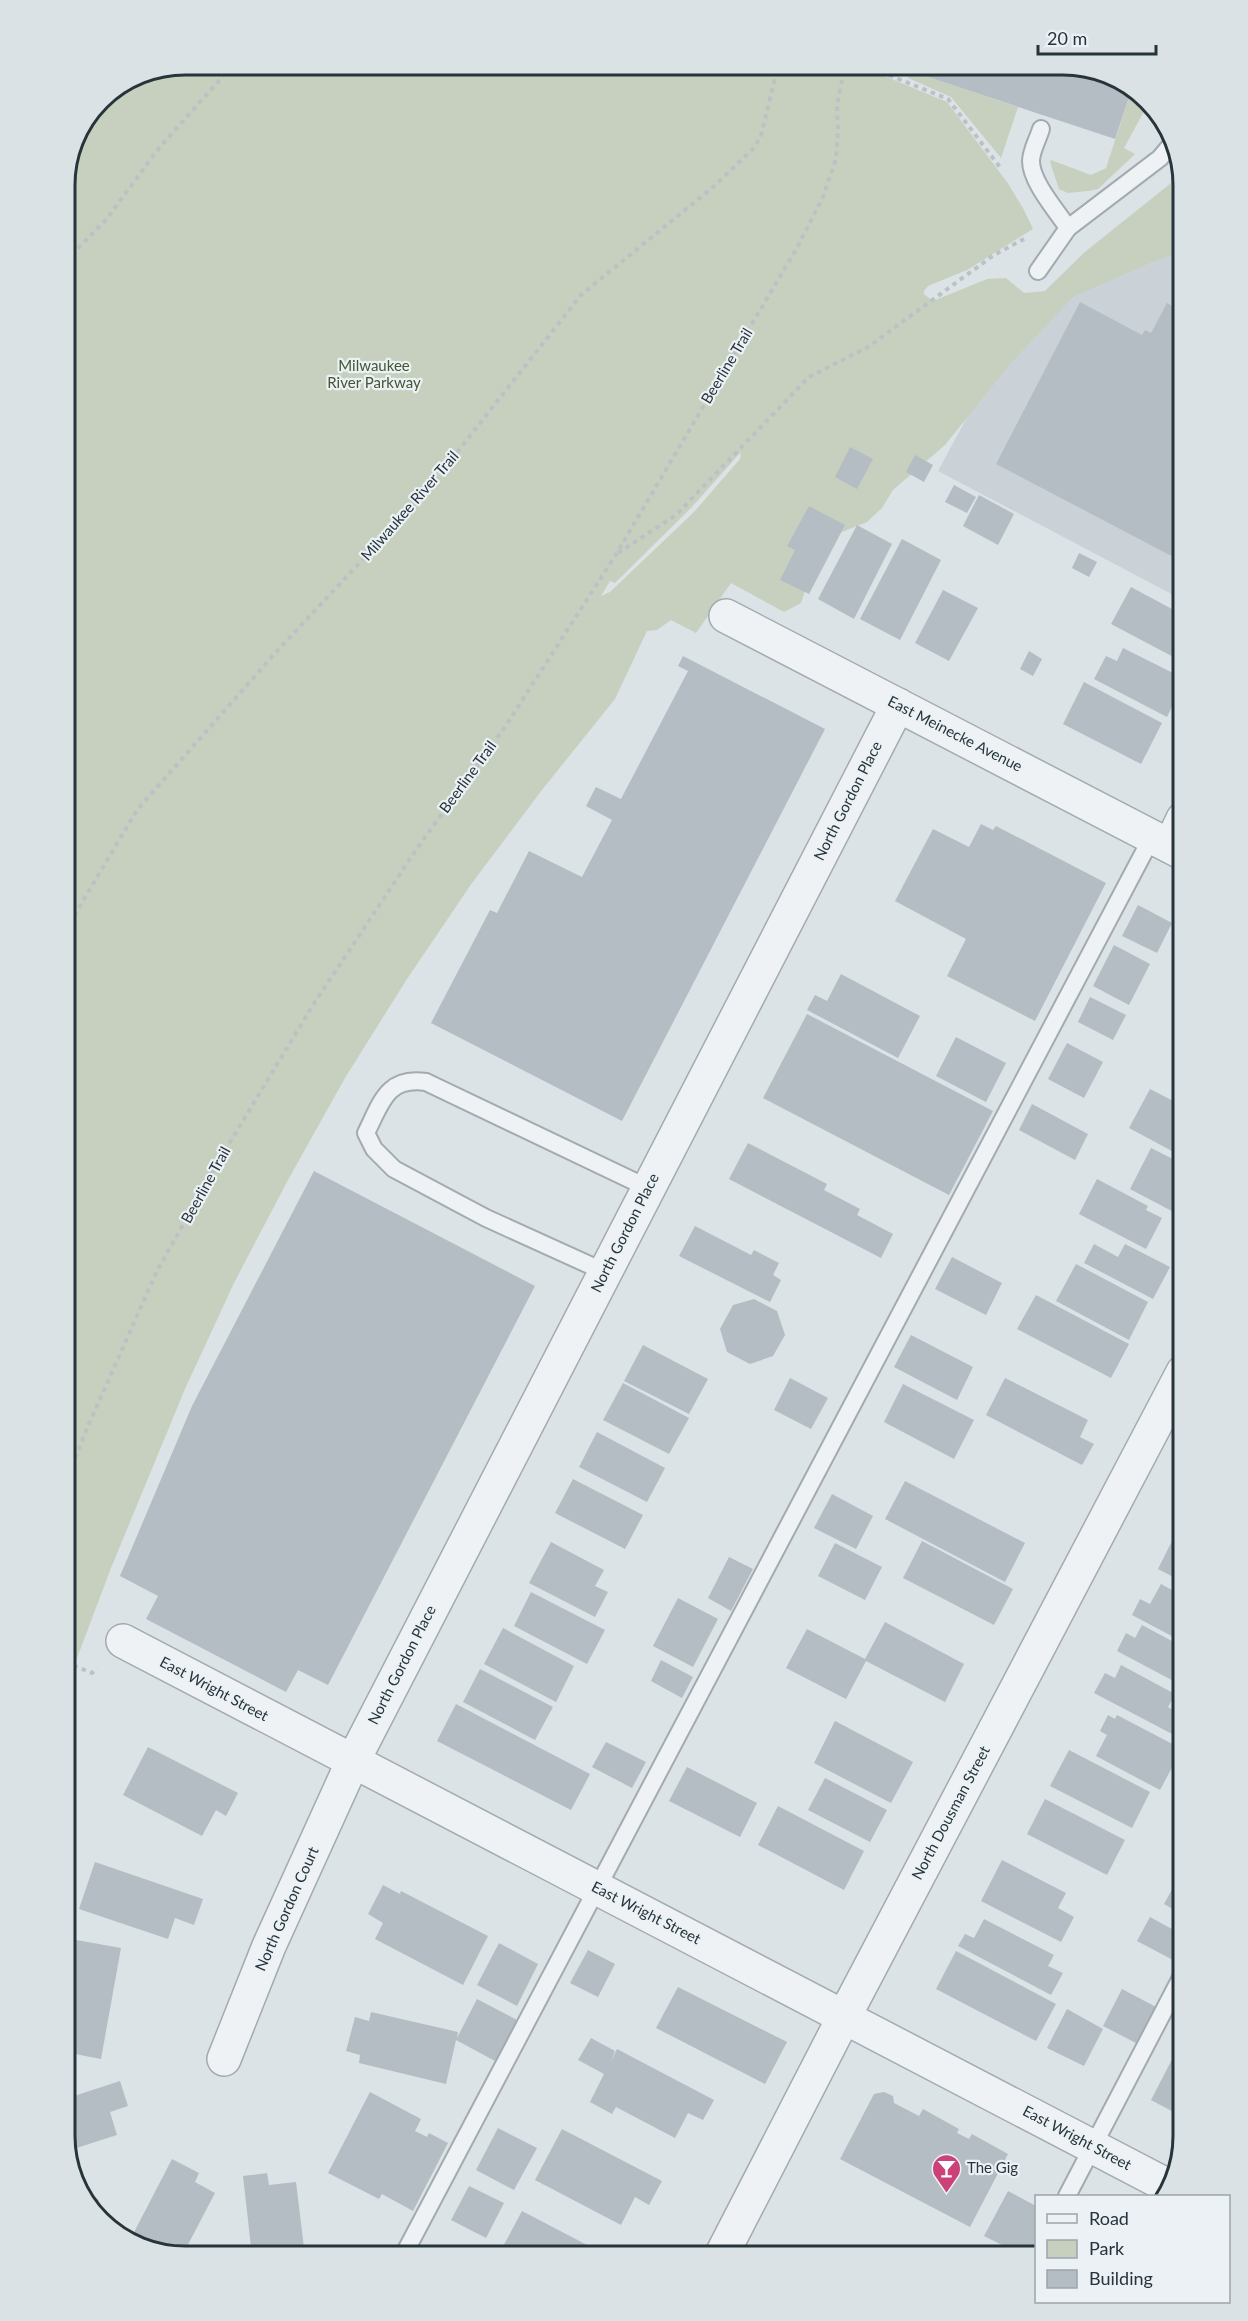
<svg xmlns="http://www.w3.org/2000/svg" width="1248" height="2321" font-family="Lato,sans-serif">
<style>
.built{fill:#cad2d8}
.green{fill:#c7d0be;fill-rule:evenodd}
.building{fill:#b4bdc3}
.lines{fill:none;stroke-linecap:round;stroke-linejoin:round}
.lane-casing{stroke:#a2abb0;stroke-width:20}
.street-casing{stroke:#a2abb0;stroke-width:36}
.path{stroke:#bbc1c5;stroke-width:4;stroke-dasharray:4.5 4.5;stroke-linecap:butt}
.lane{stroke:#eff2f5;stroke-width:16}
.street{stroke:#eff2f5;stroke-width:33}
.labels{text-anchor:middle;stroke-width:4.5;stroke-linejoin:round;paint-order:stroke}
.park-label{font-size:15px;fill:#435734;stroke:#ebf1f4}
.street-label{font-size:15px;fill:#26343c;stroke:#ebf1f4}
.poi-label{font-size:15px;fill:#26343c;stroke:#ebf1f4;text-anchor:start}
.rim{fill:none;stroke:#26343c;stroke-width:3}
</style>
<rect width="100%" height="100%" fill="#dce3e6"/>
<path class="built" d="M1182,175l1,10v415l-245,-129 93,-172 14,-8 40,-39 90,-72 3,2z"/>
<g class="green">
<path d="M185,65h673l89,37 60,80 16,26 10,21 -66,41 -39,16 -4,5v3l9,7 54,-22 19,-1 18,15 21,-2 40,-39 90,-72 3,2 4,-7 1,10v66l-33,12 -77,34 -61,65 -67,83 -52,45 -11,18 -15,14 -35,14 -13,13 -18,54 -17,9 -53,-29 -35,50 -25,-13 -14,10 -10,1 -32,68 -73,91 -70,93 -65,96 -62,99 -57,102 -54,103 -49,106 -74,179 -46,122v-1513l9,-39 26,-38 39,-26zM741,452l-1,7 -46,53 -84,80 -9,4 9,-15 5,2 76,-75z"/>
<path d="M910,71l108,36 -17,51 -50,-61 -43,-19z"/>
<path d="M1132,88l4,1 12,15 -24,44 11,6 -37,35 -10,2 -20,2 -9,-4 -9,-27 1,-2 40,15 15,-7z"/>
</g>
<g class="building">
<path d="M912,65h159l61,23 -17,51 -205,-68z"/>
<path d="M1080,302l62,33 3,-5 6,3 16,-30 16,9v250l-187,-98z"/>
<path d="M850,447l23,12 -16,30 -22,-12z"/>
<path d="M915,455l18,10 -9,17 -18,-10z"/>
<path d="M954,485l22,12 -9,16 -22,-11z"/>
<path d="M979,495l35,19 -16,31 -35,-19z"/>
<path d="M809,506l36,19 -36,69 -29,-14 15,-30 -8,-4z"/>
<path d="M857,525l35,19 -38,75 -36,-20z"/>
<path d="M902,539l39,21 -41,80 -40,-21z"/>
<path d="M1079,553l18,9 -8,15 -17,-9z"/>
<path d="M1131,587l52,28v47l-72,-38z"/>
<path d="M943,590l35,18 -29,53 -34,-18z"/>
<path d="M1123,648l60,30v6l-16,33 -73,-38 12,-23 11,5z"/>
<path d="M1029,651l13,8 -9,17 -13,-7z"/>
<path d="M683,656l142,73 -203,392 -191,-98 59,-113 7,3 32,-62 53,26 30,-57 -26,-14 10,-19 25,12 67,-128 -10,-5z"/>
<path d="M1084,682l78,41 -21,41 -78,-40z"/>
<path d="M981,824l12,6 3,-4 110,57 -71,138 -88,-45 19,-37 -71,-38 38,-72 36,18z"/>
<path d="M1138,905l34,18 -15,30 -35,-17z"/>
<path d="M1114,945l36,19 -21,41 -36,-19z"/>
<path d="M841,974l79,42 -22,42 -91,-48 8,-15 12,6z"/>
<path d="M1090,997l36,18 -13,25 -35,-18z"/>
<path d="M807,1014l186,97 -44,84 -186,-97z"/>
<path d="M956,1037l50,26 -20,39 -50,-26z"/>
<path d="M1067,1043l36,19 -19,36 -36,-19z"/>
<path d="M1150,1089l33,17v51l-54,-29z"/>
<path d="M1032,1104l56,30 -13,26 -56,-30z"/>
<path d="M748,1143l79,41 -3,6 36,19 -3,6 36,19 -12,24 -152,-79z"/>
<path d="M1151,1148l32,16v53l-53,-28z"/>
<path d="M314,1171l221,115 -207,399 -30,-15 -12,22 -140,-73 12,-23 -38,-20 72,-170z"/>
<path d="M1097,1179l51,27 -2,4 16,8 -16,31 -67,-35z"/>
<path d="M695,1226l56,29 3,-5 25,13 -6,12 8,5 -11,22 -91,-46z"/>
<path d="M1094,1244l24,13 7,-13 45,23 -17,32 -69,-36z"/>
<path d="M952,1257l50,26 -16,32 -51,-26z"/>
<path d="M1076,1264l72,38 -19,38 -73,-39z"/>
<path d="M1036,1295l93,49 -18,34 -94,-49z"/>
<path d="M754,1299l23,12 8,24 -12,21 -23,8 -23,-12 -7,-23 13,-24z"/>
<path d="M911,1335l62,32 -16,33 -63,-33z"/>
<path d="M643,1345l65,34 -19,35 -65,-33z"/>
<path d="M790,1378l38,20 -17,31 -37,-19z"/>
<path d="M1005,1378l83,42 -8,17 14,7 -12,21 -96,-50z"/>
<path d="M623,1383l66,35 -20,36 -66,-34z"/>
<path d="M903,1384l71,36 -20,39 -70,-37z"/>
<path d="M597,1432l68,36 -18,34 -68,-35z"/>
<path d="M573,1479l70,36 -18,34 -70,-36z"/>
<path d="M905,1481l120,62 -20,39 -120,-63z"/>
<path d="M832,1494l41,22 -17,33 -42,-21z"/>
<path d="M1177,1531l6,3v48l-25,-13z"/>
<path d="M922,1541l91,48 -19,36 -91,-47z"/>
<path d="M551,1542l53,28 -9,16 13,6 -13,25 -66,-34z"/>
<path d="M835,1543l47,24 -17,33 -47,-24z"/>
<path d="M729,1557l24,12 -22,42 -23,-13z"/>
<path d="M1161,1584l22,12v46l-51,-27 8,-16 10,5z"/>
<path d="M531,1592l74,38 -18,34 -73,-38z"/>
<path d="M678,1598l40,21 -25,48 -40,-21z"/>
<path d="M885,1622l79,42 -19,38 -79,-41 -20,38 -60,-31 21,-39 58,30z"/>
<path d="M1142,1625l41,22v39l-66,-35 9,-18 9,5z"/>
<path d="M503,1628l71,38 -18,36 -72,-38z"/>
<path d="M661,1660l32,17 -11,21 -31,-17z"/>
<path d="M1121,1665l54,29 -7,13 15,9v2l-9,17 -80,-42 11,-20 10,5z"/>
<path d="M480,1669l73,38 -18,33 -72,-38z"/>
<path d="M456,1704l134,70 -19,36 -134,-69z"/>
<path d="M1108,1715l7,4 2,-4 65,34 -22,41 -64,-34 11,-21 -7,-4z"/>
<path d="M835,1721l78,41 -22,41 -77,-40z"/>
<path d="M606,1742l40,20 -14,26 -40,-21z"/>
<path d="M148,1747l90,46 -12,23 -10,-6 -14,26 -79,-41z"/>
<path d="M1069,1750l81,42 -18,36 -82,-42z"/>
<path d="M687,1767l70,36 -17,34 -71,-36z"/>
<path d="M825,1778l62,32 -17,32 -62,-32z"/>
<path d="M1045,1799l80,41 -18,35 -80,-41z"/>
<path d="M778,1806l86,45 -20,39 -86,-45z"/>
<path d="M1002,1860l64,33 -8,15 16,9 -13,25 -80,-41z"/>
<path d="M95,1862l108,37 -9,26 -19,-7 -7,21 -89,-30z"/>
<path d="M1181,1873l2,2v40l-19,-11z"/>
<path d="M383,1885l17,9 1,-3 87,45 -25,49 -88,-46 8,-16 -15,-9z"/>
<path d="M1150,1917l33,18v5l-10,20 -36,-19z"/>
<path d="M984,1919l70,36 -6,11 15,7 -12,22 -93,-49 7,-12 9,4z"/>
<path d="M65,1938l56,10 -20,111 -36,-7z"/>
<path d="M499,1943l39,21 -21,42 -40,-21z"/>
<path d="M588,1950l27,14 -17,33 -28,-14z"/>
<path d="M956,1951l100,53 -20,37 -100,-52z"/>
<path d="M678,1987l109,55 -22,42 -109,-56z"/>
<path d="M1122,1989l36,19 -20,36 -35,-18z"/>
<path d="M477,1999l40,21 -22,41 -39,-21 -10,44 -87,-21 1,-8 -14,-4 9,-34 14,4 2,-9 87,20 -1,6z"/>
<path d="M1067,2009l36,20 -19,37 -37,-18z"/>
<path d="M591,2038l24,13 -4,11 6,-13 97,51 -11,20 -15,-7 -13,25 -59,-31 -4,7 -22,-12 14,-28 -26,-14z"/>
<path d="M1183,2038v79l-32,-17z"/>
<path d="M120,2081l8,25 -18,6 7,23 -50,16 -3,-15 1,-37z"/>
<path d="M370,2092l51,27 -6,12 12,6 2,-4 19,10 -35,68 -31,-17 -3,5 -51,-26z"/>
<path d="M884,2092l9,4 1,7 25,13 4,-7 36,20 -2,4 12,6 3,-5 36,20 -38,73 -130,-68 34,-65z"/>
<path d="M498,2128l39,20 -23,42 -38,-20z"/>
<path d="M562,2129l100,52 -13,24 -14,-8 -14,28 -86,-45z"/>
<path d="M172,2159l27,14 -4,9 20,11 -33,63 -52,-16z"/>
<path d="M267,2173l2,12 27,-3 9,74h-53l-9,-80z"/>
<path d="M73,2179l26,21 -5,7 -20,-24z"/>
<path d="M469,2186l35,17 -18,35 -35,-18z"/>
<path d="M1008,2191l28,15v42l-4,8h-8l-40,-20z"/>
<path d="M522,2211l86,45h-110z"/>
</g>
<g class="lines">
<defs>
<g id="lane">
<path d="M1041,129c-3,10 -10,22 -10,32 0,21 26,50 37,67"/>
<path d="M1038,271l30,-43 92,-70 15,-18"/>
<path d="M605,1272l-119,-54 -92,-49 -20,-20 -8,-16c15,-30 21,-57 60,-51l222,106"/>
<path d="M1067,2196l116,-222"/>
<path d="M403,2256l749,-1419"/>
</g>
<g id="street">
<path d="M726,616l457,237"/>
<path d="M1170,846l13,-27"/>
<path d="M123,1641l1045,545"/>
<path d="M224,2059l45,-113 84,-185 545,-1056"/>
<path d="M721,2256l123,-239 339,-645"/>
</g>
</defs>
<use href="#lane" class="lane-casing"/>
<use href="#street" class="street-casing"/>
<g class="path">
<path d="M864,65l84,34 54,71"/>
<path d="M65,261l40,-40 54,-73 74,-83"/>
<path d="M618,553l58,-38 133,-138 59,-30 126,-92 30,-16"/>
<path d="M65,931l72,-121 141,-160 147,-157 156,-198 131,-107 41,-39 8,-13 17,-71"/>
<path d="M65,1483l23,-57 69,-155 64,-114 92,-152 105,-158 87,-120 110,-171 183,-310 25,-49 13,-38 2,-29 -1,-25 8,-40"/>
<path d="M65,1662l27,11 5,-5"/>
</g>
<use href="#lane" class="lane"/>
<use href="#street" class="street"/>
</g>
<defs>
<symbol id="bar-pin" viewBox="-11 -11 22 30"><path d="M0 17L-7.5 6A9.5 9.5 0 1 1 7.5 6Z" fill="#cb4278" stroke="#ebf1f4"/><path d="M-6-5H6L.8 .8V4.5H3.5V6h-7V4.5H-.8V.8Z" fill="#fff"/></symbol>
</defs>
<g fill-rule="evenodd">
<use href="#bar-pin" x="930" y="2152" width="33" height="45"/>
</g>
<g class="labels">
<g class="park-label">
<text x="374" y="371">Milwaukee<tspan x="374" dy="17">River Parkway</tspan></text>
</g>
<g class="street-label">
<text transform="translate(727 366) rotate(-59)" y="5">Beerline Trail</text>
<text transform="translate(410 506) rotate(-49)" y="5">Milwaukee River Trail</text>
<text transform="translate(955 734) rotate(27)" y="5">East Meinecke Avenue</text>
<text transform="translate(468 777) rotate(-54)" y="5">Beerline Trail</text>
<text transform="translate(848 801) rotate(-63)" y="5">North Gordon Place</text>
<text transform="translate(206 1185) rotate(-61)" y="5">Beerline Trail</text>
<text transform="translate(625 1233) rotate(-63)" y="5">North Gordon Place</text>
<text transform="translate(402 1665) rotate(-63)" y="5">North Gordon Place</text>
<text transform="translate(214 1689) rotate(28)" y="5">East Wright Street</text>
<text transform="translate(951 1813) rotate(-62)" y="5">North Dousman Street</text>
<text transform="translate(287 1909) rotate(-66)" y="5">North Gordon Court</text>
<text transform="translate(646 1913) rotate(27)" y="5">East Wright Street</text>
<text transform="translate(1077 2138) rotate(28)" y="5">East Wright Street</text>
</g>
<g class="poi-label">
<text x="967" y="2173">The Gig</text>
</g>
</g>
<path d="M0 0H1248V2321H0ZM185 75H1063A110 110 0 0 1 1173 185V2136A110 110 0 0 1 1063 2246H185A110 110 0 0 1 75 2136V185A110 110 0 0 1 185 75Z" fill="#dbe2e5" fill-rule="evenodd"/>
<path class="rim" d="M185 75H1063A110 110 0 0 1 1173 185V2136A110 110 0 0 1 1063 2246H185A110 110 0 0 1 75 2136V185A110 110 0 0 1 185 75Z"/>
<rect x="1035" y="2195" width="195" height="108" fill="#ebf1f4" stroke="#9ca5aa" stroke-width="1.5"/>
<rect x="1047" y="2214" width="30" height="9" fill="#eff2f5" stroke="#9ca5aa" stroke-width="1.5"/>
<text x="1089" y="2225" font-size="18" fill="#26343c">Road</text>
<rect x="1047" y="2240" width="30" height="18" fill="#c7d0be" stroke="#9ca5aa" stroke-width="1.5"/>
<text x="1089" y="2255" font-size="18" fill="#26343c">Park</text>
<rect x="1047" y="2270" width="30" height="18" fill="#b4bdc3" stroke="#9ca5aa" stroke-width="1.5"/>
<text x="1089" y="2285" font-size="18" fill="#26343c">Building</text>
<path d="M1038 45v9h118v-9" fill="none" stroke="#26343c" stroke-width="3"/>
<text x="1047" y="45" font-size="18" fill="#26343c" stroke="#ebf1f4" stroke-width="4.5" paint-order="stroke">20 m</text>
</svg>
